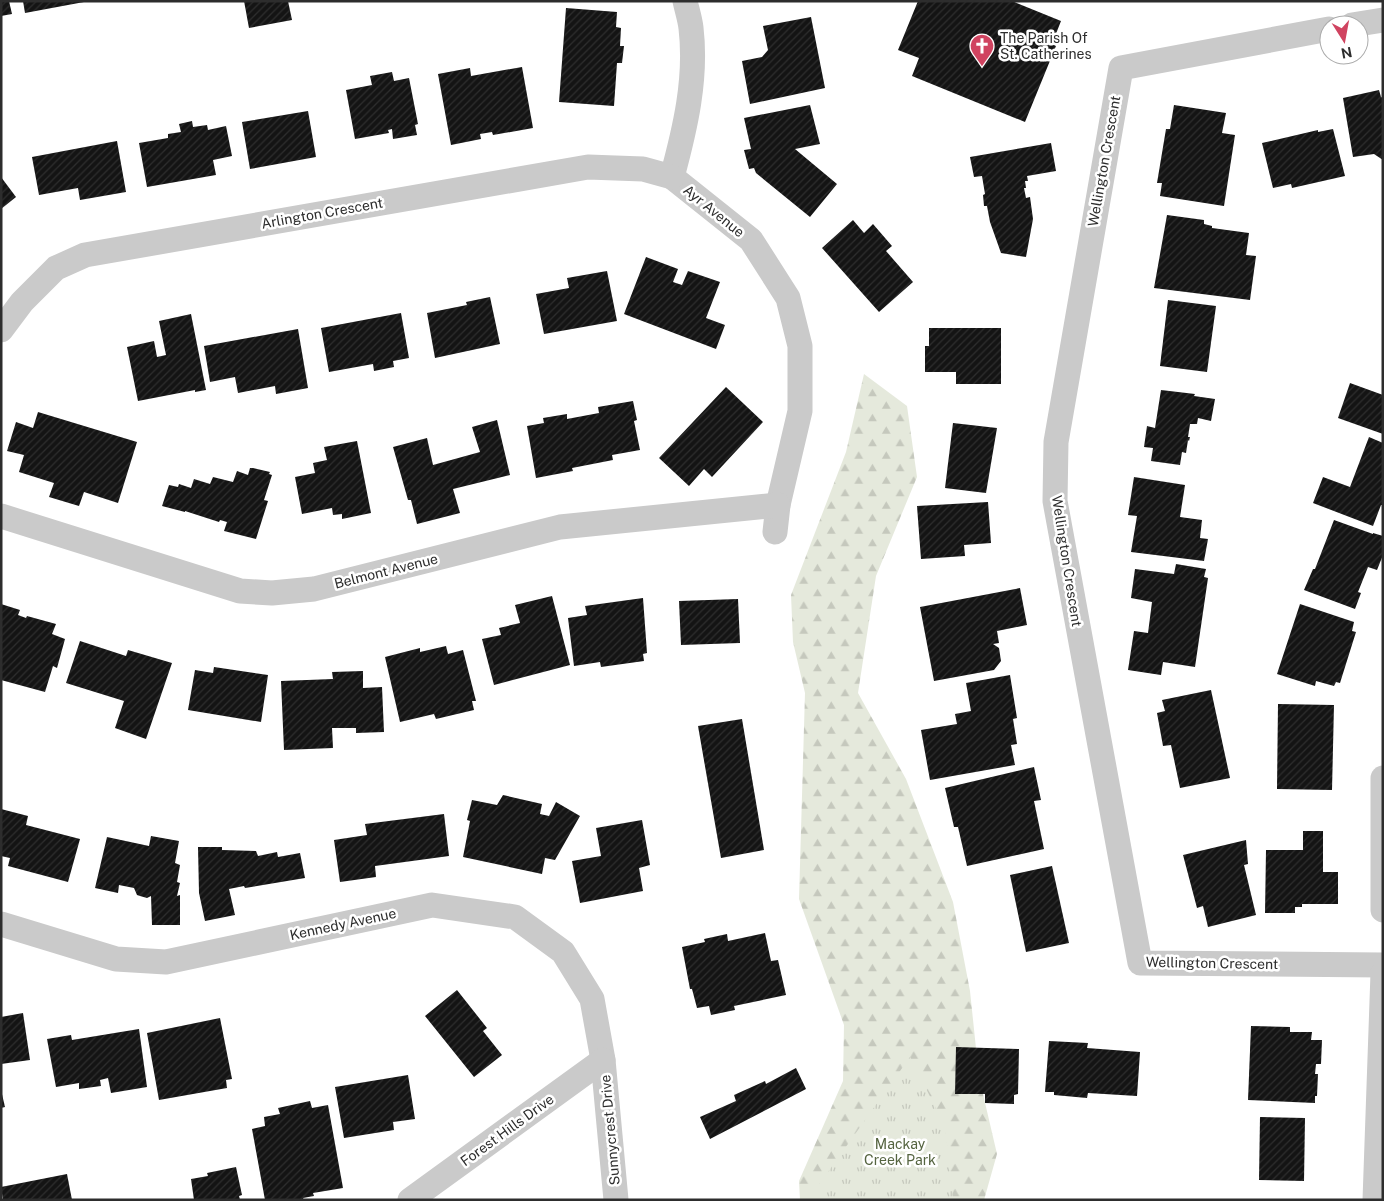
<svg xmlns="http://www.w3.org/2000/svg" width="1384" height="1201" font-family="'Public Sans',sans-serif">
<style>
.forest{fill:url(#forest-firs)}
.park{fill:url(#park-tufts)}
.building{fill:url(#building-hatch)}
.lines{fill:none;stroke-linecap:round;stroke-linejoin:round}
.minor{stroke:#cacaca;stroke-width:25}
.labels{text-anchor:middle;stroke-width:5;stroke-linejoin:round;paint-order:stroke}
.poi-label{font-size:14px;fill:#2d2d2d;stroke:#fff;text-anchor:start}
.street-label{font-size:14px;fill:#2d2d2d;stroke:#fff}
.park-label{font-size:14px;fill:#556440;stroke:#fff}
</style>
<defs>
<pattern id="forest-firs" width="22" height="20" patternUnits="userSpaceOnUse" patternTransform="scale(1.25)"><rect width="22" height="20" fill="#e5e9dc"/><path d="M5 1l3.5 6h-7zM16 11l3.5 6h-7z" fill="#c5c8bd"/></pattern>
<pattern id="park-tufts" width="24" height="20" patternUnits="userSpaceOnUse" patternTransform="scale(1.25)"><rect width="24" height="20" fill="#e5e9dc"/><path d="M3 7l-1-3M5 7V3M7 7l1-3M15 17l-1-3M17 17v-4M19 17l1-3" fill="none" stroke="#c5c8bd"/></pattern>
<pattern id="building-hatch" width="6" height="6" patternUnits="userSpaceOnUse" patternTransform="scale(1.25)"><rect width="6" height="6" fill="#141414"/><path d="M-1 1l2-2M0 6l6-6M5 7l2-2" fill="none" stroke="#2e2e2e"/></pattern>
</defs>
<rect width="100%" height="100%" fill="#fff"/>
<path class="forest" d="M864,374l43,32 10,71 -41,99 -18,117 48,86 47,123 17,89 9,86 18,77 -13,46h-184l-1,-19 44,-100 1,-56 -45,-126 6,-206 -12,-51 -2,-47 55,-143z"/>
<path class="park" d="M910,1057l35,69 8,74h-145z"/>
<g class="building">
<path d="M1,1h8l3,13 -11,2z"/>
<path d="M23,1h60l1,1 -59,11z"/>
<path d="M244,1h44l4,19 -43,8z"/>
<path d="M918,1h94l49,20 -9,23 4,2 -31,76 -113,-46 7,-18 -21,-8z"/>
<path d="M566,8l51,4 -1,15 5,1 -1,18h4l-2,17h-5l-3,43 -55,-4z"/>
<path d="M811,17l14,71 -75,16 -8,-43 20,-4 6,-7 -5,-24z"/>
<path d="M522,67l11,61 -40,7 -1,-3 -12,2 1,5 -30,6 -13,-71 32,-6 1,8z"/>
<path d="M392,72l2,9 15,-3 9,46 -3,1 2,10 -24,4 -1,-10 -4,1 1,3 -34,6 -9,-49 26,-5 -2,-9z"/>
<path d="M1379,90l2,7 2,1v62l-9,-6 -21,3 -10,-59z"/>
<path d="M810,105l10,39 -25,5 42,35 -27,33 -54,-44 -2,-5 -5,1 -5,-19 7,-1 -7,-31z"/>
<path d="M1174,105l52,8 -4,20 13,2 -11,71 -64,-10 2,-13h-5l9,-54h4z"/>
<path d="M308,111l8,46 -66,12 -8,-47z"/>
<path d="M192,121l1,6 14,-2 1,5 18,-4 6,30 -19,4 3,15 -69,12 -8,-44 29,-5v-4l13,-2 -2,-8z"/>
<path d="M1333,129l12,47 -53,12 -1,-4 -18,4 -11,-45 56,-13v2z"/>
<path d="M117,141l9,51 -46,8 -2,-12 -39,7 -7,-38z"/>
<path d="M1051,143l5,28 -29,5 1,5h-3l1,7h-2l2,10 4,-1 3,22 -7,38 -25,-4 -11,-31 -3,-16h-3l-1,-11 2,-1 -3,-18 -8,1 -4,-20z"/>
<path d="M1,177l15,20 -15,12z"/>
<path d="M1167,215l37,5v4l8,2v2l37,5 -3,22 10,1 -6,44 -96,-12z"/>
<path d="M853,220l11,13 9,-9 19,22 -6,5 27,31 -34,30 -57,-64z"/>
<path d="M646,257l32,12 -5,13 9,3 6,-14 32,11 -14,36 19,7 -9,24 -92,-35z"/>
<path d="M607,271l10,50 -73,13 -8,-40 33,-6 -2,-10z"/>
<path d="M490,297l10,47 -65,14 -8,-45 40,-8 -1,-3z"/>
<path d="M1168,300l48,6 -9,66 -47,-6z"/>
<path d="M401,313l8,45 -16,3 1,6 -20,4 -1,-7 -44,8 -8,-44z"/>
<path d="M191,314l15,76 -11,2v-2l-57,11 -11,-54 27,-6 3,16 9,-2 -7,-34z"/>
<path d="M929,328h72v56h-45v-12h-31v-26h4z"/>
<path d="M298,329l10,59 -32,6 -1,-8 -37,7 -3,-16 -25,5 -6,-36z"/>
<path d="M1350,383l33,12v39l-45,-16z"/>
<path d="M726,387l37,35 -51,55 -8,-8 -15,17 -30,-28z"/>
<path d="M1161,390l34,4 -1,2 21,3 -4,22 -13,-3 -1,6h-7l-2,13h2l-1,4 -1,-1 -2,13 -4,-1 -2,13 -29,-4 2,-13 -9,-1 3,-21 8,2z"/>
<path d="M633,401l4,19 -3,1 6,29 -28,5 1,5 -41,8 1,3 -37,7 -9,-52 17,-3 -1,-5 24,-4v5l32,-6 -1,-6z"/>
<path d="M38,412l99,30 -19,61 -34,-11 -5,14 -30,-9 5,-14 -35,-11 5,-17 -17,-4 9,-29 17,6z"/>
<path d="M497,420l13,55 -57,14 7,24 -43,11 -6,-24h-3l-15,-53 34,-9 6,27 47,-13 -8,-25z"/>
<path d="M953,423l44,5 -11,65 -41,-5z"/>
<path d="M1369,437l14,6v62h-2l-8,21 -60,-23 10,-26 27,10z"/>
<path d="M357,441l14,72 -29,6v-5l-9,1 -1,-7 -30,6 -7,-37 20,-4 -2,-10 14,-3 -3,-13z"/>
<path d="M250,468h3l17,4 -1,2 3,1 -8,25 4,1 -12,38 -32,-8 3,-9 -7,-2 -1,2 -34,-11v1l-23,-6 7,-21 9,2 1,-3 12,4 3,-9 16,5 3,-7 20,5 4,-11 11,4z"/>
<path d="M1134,477l51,8 -5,32 22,3 -2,18 8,1 -4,22 -73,-9 6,-36 -9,-1z"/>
<path d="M988,502l3,41 -27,2 1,11 -44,3 -4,-53z"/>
<path d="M1334,520l39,14v-1l10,3v19l-6,15 -9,-3 -10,25 3,1 -6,16 -51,-19 9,-21h2z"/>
<path d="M1176,564l30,5 -2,8 4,1 -13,89 -32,-5 -2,13 -33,-5 6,-39 14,2 4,-31 -21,-4 4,-29 39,5z"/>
<path d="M1020,588l7,37 -30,6 2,12 -6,1 6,4 2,13 -7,9 -60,11 -14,-74z"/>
<path d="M552,596l18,69 -76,20 -12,-46 19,-4 -2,-7 21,-5 -5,-18z"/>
<path d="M643,598l4,55 -4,1 1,7 -43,6 -1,-5 -26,4 -6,-48 19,-3 -2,-9z"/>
<path d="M738,599l2,44 -59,2 -2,-44z"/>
<path d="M1,604l19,6 -2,5 8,3 1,-2 29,8 -4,10 13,5 -8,29 -4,-2 -8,26 -44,-12z"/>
<path d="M1300,604l54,18 -2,9 4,1 -16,51 -4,-1 -2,4 -18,-5 -1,5 -38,-12z"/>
<path d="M80,641l46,15 2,-6 44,13 -26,76 -31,-11 9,-27 -58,-18z"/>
<path d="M446,646l2,8 15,-4 13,51h-4l2,9 -38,9 -2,-5 -34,8 -15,-65 35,-9v4z"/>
<path d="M214,667l54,8 -7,47 -73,-12 7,-40 18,3z"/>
<path d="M363,671v17l19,-1 2,45 -28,1v-5h-24l1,20 -49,2 -3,-69 52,-2 -1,-7z"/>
<path d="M1010,675l7,43 -4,1 4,25 -6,1 4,20 -85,15 -9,-50 36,-6 -2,-10 16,-3 -5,-28z"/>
<path d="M1211,690l19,88 -50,10 -9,-43 -8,1 -6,-33 8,-2 -3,-11z"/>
<path d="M1278,704l56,1 -2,85 -55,-1z"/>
<path d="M742,719l22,131 -43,8 -23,-132z"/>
<path d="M1034,767l7,33 -7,1 10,48 -77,17 -9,-39h-4l-9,-39z"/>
<path d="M503,795l39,9 -2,10 9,2 7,-14 24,14 -25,44 -10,-2 -3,16 -79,-17 7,-36 -3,-1 5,-20 25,5z"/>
<path d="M1,809l27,7 -2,9 54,14 -12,43 -60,-16 2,-8 -9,-2z"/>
<path d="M444,814l5,42 -74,10 1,11 -36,5 -6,-42 33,-5 -2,-11z"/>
<path d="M642,820l8,45 -11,3 4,23 -63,12 -8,-42 29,-5 -5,-28z"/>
<path d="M1303,831h20v41h15v32h-36v3h-7v6h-30l1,-63h37z"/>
<path d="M151,836l28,5 -4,22 5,2 -3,17 3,1 -3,13 3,-1v30h-28l-1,-29 -4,2 -7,-2 -3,-1 -3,-7 -15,-3 -1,8 -23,-5 12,-51 42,9z"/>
<path d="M1246,840l2,24 -4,1 12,50 -48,12 -5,-21 -6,2 -14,-53z"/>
<path d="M198,847h24v3l34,1 2,5 19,-4 1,5 22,-4 5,25 -60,10 -1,-2 -15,3 6,26 -30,6 -6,-28z"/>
<path d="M1052,866l17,77 -43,9 -16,-77z"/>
<path d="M765,933l6,28 7,-1 8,35 -52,11 1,4 -24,5 -2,-9 -12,2 -5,-19h-2l-8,-42 23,-5 -1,-3 23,-5 1,7z"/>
<path d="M457,990l30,38 -4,3 19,24 -28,22 -49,-61z"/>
<path d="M23,1013l7,47 -29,4v-47z"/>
<path d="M220,1018l12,61 -6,1 1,8 -68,12 -12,-67z"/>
<path d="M1251,1026l39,1v5h22l-1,8h11l-1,24h-5l-1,10h3l-1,22h-2v7l-67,-3z"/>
<path d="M139,1029l8,58 -36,6 -3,-15 -8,2 1,6 -22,3v-6l-23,4 -9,-48 24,-4 1,5z"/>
<path d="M1049,1041l39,2 -1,5 53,4 -3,44 -49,-3 -1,5 -33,-3v-3h-9z"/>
<path d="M956,1047l63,2 -1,45 -4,1v9l-29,-1v-9h-30z"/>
<path d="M796,1068l10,21 -96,50 -10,-22 36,-16 -2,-6 31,-14 1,3z"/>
<path d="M408,1075l7,44 -22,3 1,8 -50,8 -9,-51z"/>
<path d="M1,1090l4,17 -4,1z"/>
<path d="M310,1101l2,7 16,-3 15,83 -30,5 1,3 -11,2 1,2h-39l-13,-71 13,-3 -1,-9 16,-3 -2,-6z"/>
<path d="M1260,1117l45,1 -1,63 -45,-1z"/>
<path d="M236,1167l6,28 -3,1 1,4h-46l-3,-21 17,-3 -1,-3z"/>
<path d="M67,1174l5,26h-69l-2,-13z"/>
</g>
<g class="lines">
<g class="minor">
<path d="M685,1c2,9 5,18 6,27 6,51 -6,101 -19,149l79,63 37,58 12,48v65l-22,94 -3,27"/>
<path d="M1352,25l31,-5"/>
<path d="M1329,29l-208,39 -65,374 -1,59 85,462 243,2"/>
<path d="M1,330l21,-28 34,-34 29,-13 503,-88 55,2 29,8"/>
<path d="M1,516l239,75 32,2 42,-4 246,-62 218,-22"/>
<path d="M1383,778v132"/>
<path d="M1,924l115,35 50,3 266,-57 83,12 48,35 29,47 11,61 13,140"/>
<path d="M410,1200l193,-140"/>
<path d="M1375,1200l8,-227"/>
</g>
</g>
<defs>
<symbol id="church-pin" viewBox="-11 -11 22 30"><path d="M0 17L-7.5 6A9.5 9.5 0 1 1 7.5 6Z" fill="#d04360" stroke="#fff"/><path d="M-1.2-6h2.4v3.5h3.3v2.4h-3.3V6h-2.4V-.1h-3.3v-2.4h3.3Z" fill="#fff"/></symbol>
</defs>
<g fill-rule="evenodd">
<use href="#church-pin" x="968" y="32" width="28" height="38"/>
</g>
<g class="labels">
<g class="poi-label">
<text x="1000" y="43">The Parish Of<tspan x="1000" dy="16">St. Catherines</tspan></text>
</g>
<g class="street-label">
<text transform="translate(1104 161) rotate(-80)" y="5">Wellington Crescent</text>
<text transform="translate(714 211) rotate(39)" y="5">Ayr Avenue</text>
<text transform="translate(322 213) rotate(-10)" y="5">Arlington Crescent</text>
<text transform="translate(1067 561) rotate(81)" y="5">Wellington Crescent</text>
<text transform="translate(386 571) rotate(-14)" y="5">Belmont Avenue</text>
<text transform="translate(343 924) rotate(-12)" y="5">Kennedy Avenue</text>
<text transform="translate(1212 963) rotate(1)" y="5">Wellington Crescent</text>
<text transform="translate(507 1130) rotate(-36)" y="5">Forest Hills Drive</text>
<text transform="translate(610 1130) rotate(-95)" y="5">Sunnycrest Drive</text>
</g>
<g class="park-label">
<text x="900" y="1149">Mackay<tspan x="900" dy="16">Creek Park</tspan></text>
</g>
</g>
<rect width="1384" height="1201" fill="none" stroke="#2d2d2d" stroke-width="5"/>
<g transform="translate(1344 40) rotate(169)"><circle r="24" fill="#ffffff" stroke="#ababab"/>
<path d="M0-4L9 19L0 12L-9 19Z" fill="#d04360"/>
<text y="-8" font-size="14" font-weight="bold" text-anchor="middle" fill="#2d2d2d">N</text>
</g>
</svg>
